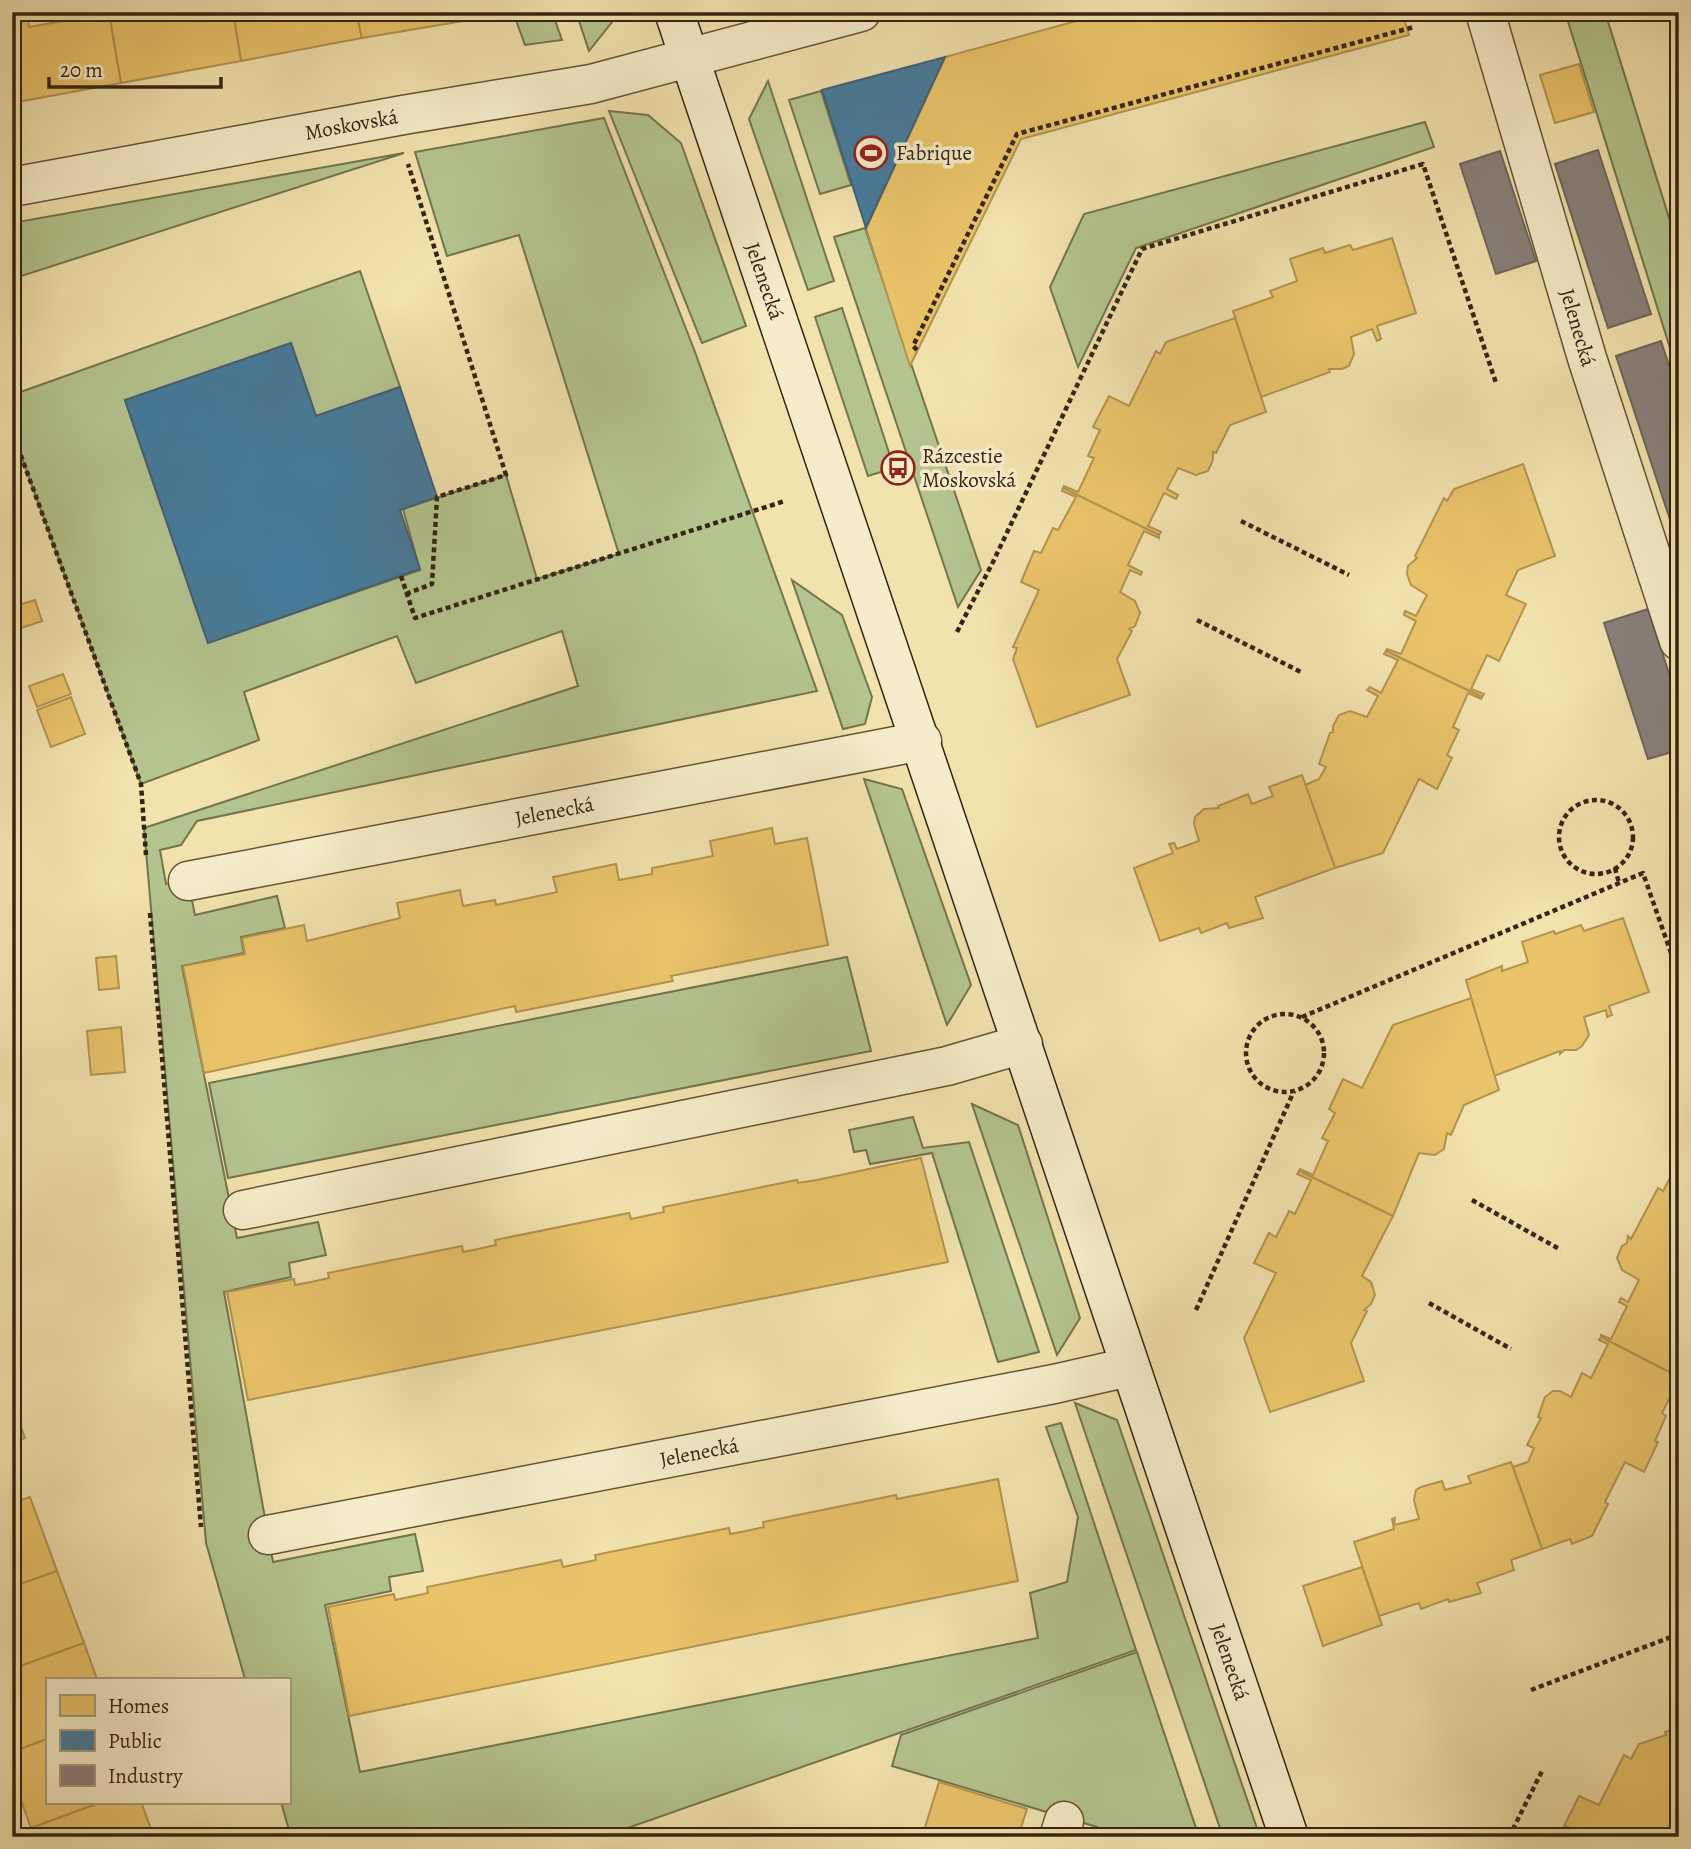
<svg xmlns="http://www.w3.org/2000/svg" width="1691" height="1849" font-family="Alegreya,serif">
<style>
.green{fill:#b4c48f;stroke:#747450;stroke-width:2}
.homes{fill:#e9c46a;stroke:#b29450;stroke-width:2}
.public{fill:#457b9d;stroke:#406173;stroke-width:2}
.industry{fill:#8a817c;stroke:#70655c;stroke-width:2}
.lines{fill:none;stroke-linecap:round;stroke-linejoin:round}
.street-casing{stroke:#635439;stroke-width:41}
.secondary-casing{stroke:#332412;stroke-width:41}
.path{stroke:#332412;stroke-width:4.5;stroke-dasharray:5 3.5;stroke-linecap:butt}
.street{stroke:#f7ecca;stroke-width:38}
.secondary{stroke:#f7ecca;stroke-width:38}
.labels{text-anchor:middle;stroke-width:7;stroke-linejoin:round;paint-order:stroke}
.street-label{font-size:21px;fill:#332412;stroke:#f7ecca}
.poi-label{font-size:21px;fill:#332412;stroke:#f7ecca;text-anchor:start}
</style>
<rect width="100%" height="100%" fill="#f2e2ae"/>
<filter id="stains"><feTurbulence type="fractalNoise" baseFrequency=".00286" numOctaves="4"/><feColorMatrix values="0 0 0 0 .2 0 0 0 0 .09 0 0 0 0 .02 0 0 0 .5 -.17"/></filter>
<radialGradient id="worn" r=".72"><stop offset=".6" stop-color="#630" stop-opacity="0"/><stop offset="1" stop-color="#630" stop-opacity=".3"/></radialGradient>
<g class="green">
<path d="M513,12h39l10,28 -37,5z"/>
<path d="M576,12h44l-31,39z"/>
<path d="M1565,12h40l74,238v127z"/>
<path d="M768,81l66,200 -26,9 -59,-171z"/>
<path d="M821,91l30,94 -31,9 -31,-94z"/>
<path d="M609,111l39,4 33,28 65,183 -44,17z"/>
<path d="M604,118l91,234 122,339 -620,130 -16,24 -21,5 6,34 22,-3 7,34 82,-19 8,32 -44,9 3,16 -62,13 55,272 81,-16 8,33 -37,8 2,14 -67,15 49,270 142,-28 8,37 -34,6 2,14 -66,14 35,167 678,-134 -8,-45 37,-11 11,-65 -32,-90 15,-4 75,227 -534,187h-311l-10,-35h8v-123h-44l-39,-136 -62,-715 434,-142 -16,-55 -146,52 -19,-47 -153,56 15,48 -118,44 -129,-353v-36l348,-124 40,116 -84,29 -25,-73 -166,57 83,243 212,-73 -17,-61 103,-34 31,104 82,-25 -100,-319 -72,21 -32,-104z"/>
<path d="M1425,122l9,25 -298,101 -58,119 -28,-80 34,-73z"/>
<path d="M404,153l-392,126v-56z"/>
<path d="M865,228l116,342 -23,37 -124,-370z"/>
<path d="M842,308l52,160 -26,8 -53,-159z"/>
<path d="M792,580l50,35 30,82 -7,27 -22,5z"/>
<path d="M864,779l38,10 69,196 -24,40z"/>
<path d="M847,957l24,94 -643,127 -19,-95z"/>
<path d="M972,1104l46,21 62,193 -23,37z"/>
<path d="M913,1117l10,31 46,-6 70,210 -41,10 -66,-209 -62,11 -4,-14 -12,2 -5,-22z"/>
<path d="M1075,1403l42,17 143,417h-37z"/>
<path d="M1137,1652l62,185h-104l2,-10 -205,-61 9,-31z"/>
</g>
<g class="homes">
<path d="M12,12h15l2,15 80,-14 12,70 -109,20z"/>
<path d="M233,12h123l6,26 -121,23z"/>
<path d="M233,12l8,49 -120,22 -12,-71z"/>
<path d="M356,12h130l1,5 -125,21z"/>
<path d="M1109,12h293l7,23 -388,104 -111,227 -44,-138 79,-171z"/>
<path d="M1579,64l15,48 -39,11 -15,-48z"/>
<path d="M1392,238l24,75 -39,13 4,13 -4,2 -5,-12 -21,8 3,17 -5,12 -7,3h-13l1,3 -69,25 -28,-86 40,-14 -3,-6 27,-10 -7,-22 33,-11 2,5 25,-8 3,5z"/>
<path d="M1235,318l31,94 -36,13 -14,28 -3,-1v8l-5,11 -12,4 -18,-7 -11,21 11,6 -2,4 -12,-6 -16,33 13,6 -2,3 -96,-47 1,-2 14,6 16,-34 -6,-2 12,-26 -7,-3 16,-31 20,10 27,-55 4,3 6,-12z"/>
<path d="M1523,464l32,92 -37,14 -12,25 20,9 -27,57 -12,-6 -16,34 13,5 -2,3 -96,-46 1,-2 14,5 15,-33 -12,-6 1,-4 11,5 11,-21 -16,-10 -4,-11 1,-8 9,-8 -2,-2 29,-58 3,3 7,-12z"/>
<path d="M1063,488l96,47v3l-15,-7 -16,34 14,7 -1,3 -11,-5 -10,22 15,9 5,12 -5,13 -6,3 3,2 -15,28 13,36 -93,32 -24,-68 4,-11 -4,-1 26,-57 -18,-8 13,-31 7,2 12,-25 5,2 18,-33 -14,-6z"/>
<path d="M12,535l7,18 -7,2z"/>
<path d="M35,600l7,21 -30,10v-24z"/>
<path d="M1386,651l96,46 -1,2 -13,-6 -15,34 6,3 -12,25 5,3 -15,31 -18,-10 -36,74 -48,15 -30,-83 14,-6 7,-12 -7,-3 11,-31 3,-1v-6l6,-11 11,-4 17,6 11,-21 -11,-6 3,-3 11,6 17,-33 -14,-6z"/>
<path d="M63,674l8,20 -34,13 -8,-21z"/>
<path d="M71,697l14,37 -34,13 -14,-37z"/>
<path d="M1302,775l33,93 -80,29 8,21 -34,10 -2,-5 -26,10 -2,-5 -39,13 -26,-73 39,-15 -4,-9 5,-1 3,6 22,-8 -5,-17 1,-7 9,-8 15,-1 -1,-2 30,-12 4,10 21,-8 -4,-9z"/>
<path d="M772,828l3,16 32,-6 21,107 -157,31 2,5 -157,31 -1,-6 -311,67 -21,-107 62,-12 -3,-16 62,-13 3,16 93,-23 -3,-15 63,-13 3,16 32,-6 1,5 61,-13 -4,-15 63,-13 3,16 33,-6v-6l61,-12 -3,-15z"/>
<path d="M1623,918l26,74 -40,14 3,9 -5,2 -1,-7 -22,7 5,18 -7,11 -6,4h-12l-4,4v-3l-66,25 -28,-96 36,-14v5l26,-9 -6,-20 32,-11 1,3 26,-9 3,6z"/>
<path d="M116,956l3,32 -20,2 -3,-32z"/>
<path d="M1471,998l28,92 -35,15 -13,30 -4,-2 -3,16 -9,6 -16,-2 -26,63 -94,-45 1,-2 13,6 15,-34 -6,-3 13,-25 -6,-4 14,-30 19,9 31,-63z"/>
<path d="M121,1027l4,45 -34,3 -4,-44z"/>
<path d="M921,1158l27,104 -700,138 -21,-108 67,-13 1,6 16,-3 18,-4 -1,-5 134,-27 1,6 15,-3 18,-4 -1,-5 134,-27 2,6 33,-7 -1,-5 134,-27 1,3 19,-3z"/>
<path d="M1299,1171l94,45 -31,60 9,6 4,13 -4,9 -7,6 3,1 -16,32 13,38 -94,31 -26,-74 32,-65 -22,-10 15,-30 7,4 13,-26 6,3 16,-34 -14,-6z"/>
<path d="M1679,1175v202l-78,-40v-2l10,4 16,-33 -8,-4 2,-4 7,4 11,-22 -17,-10 -5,-12 5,-12 5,-3 1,-7 3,3 27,-51 5,3 7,-13z"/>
<path d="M1601,1337l78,40v3l-17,33 4,3 -11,25 3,1 -14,30 -19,-10 -20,40 3,2 -16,32 -20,8 -2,-5 -28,10 -29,-82 15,-5 6,-14 -7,-3 14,-27 -3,-1 7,-20 8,-6h7l11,6 11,-24 9,5 17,-34 -9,-4z"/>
<path d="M12,1402l13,36 -13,5z"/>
<path d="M1511,1462l31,87 -31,11 3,10 -37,13 4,10 -32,9 -1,-3 -27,10 -2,-6 -40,13 -25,-74 40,-13 -2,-10 3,-1 -1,7 25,-6 -5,-19 2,-10 5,-3 21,-6 3,9 26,-7 -3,-7z"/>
<path d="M998,1479l20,102 -669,135 -21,-109 66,-13 1,6 33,-7 -1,-6 134,-27 2,7 33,-7 -1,-5 134,-27 1,6 16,-3 18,-4 -1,-5 133,-27 1,4z"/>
<path d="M30,1497l27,74 -45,16v-84z"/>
<path d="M1362,1567l20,58 -59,21 -20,-60z"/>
<path d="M57,1571l27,72 -72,26v-82z"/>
<path d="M84,1643l13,36h-50v60l-35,13v-83z"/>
<path d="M1679,1727v110h-116l5,-10 -4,-1 15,-30 20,9 25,-50 7,4 8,-15 27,-9 -1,-3z"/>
<path d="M47,1739v63h55l-71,26 -19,-53v-23z"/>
<path d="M939,1782l88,27 -9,28h-96z"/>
<path d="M102,1802h39l13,35h-119l-4,-9z"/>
</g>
<g class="public">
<path d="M945,57l-79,171 -44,-138z"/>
<path d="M291,343l25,73 84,-29 37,110 -37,13 20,59 -212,74 -83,-243z"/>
</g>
<g class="industry">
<path d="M1598,150l53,164 -43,14 -53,-164z"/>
<path d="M1500,151l36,110 -40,13 -36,-110z"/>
<path d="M1661,341l18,55v151l-63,-191z"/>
<path d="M1648,609l31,95v46l-31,9 -44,-136z"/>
</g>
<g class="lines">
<defs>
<g id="street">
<path id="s1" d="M1485,12l102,346 92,283"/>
<path id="s2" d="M12,187l391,-72 188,-31 270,-72"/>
<path id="s3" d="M188,881l734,-140"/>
<path d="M243,1210l704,-144 76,-22"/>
<path id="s4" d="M268,1535l786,-151 75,-17"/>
<path d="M1059,1837l5,-16"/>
</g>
<g id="secondary">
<path id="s5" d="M674,12l615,1825"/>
</g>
</defs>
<use href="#street" class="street-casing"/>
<use href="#secondary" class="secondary-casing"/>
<g class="path">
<path d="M917,350l-4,-4 104,-212 397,-107"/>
<path d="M12,431l129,353 5,71"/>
<path d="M1241,521l108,54"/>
<path d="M401,576l14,42 370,-117"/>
<path d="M406,594l26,-10 5,-87 69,-22 -98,-311"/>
<path d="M1197,620l106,53"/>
<path d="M957,632l36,-70 149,-313 281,-85 73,219"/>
<circle cx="1596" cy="837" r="37"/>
<path d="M1615,868l4,15"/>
<path d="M150,913l51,614"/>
<circle cx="1285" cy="1053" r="39"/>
<path d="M1302,1017l341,-144 36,103"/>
<path d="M1472,1200l89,50"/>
<path d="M1429,1303l82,46"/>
<path d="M1196,1310l98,-219"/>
<path d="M1531,1690l148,-56"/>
<path d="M1509,1837l33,-66"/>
</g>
<use href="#street" class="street"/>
<use href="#secondary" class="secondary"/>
</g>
<defs>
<symbol id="stadium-ring" viewBox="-11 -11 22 22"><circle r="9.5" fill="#f7ecca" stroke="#8f2418" stroke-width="1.5"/><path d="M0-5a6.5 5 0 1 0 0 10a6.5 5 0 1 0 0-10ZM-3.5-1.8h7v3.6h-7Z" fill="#8f2418"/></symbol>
<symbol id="bus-ring" viewBox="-11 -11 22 22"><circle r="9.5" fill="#f7ecca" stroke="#8f2418" stroke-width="1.5"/><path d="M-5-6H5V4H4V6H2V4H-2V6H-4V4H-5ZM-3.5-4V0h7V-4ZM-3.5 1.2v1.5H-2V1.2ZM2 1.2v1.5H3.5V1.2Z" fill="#8f2418"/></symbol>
</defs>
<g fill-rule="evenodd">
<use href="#stadium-ring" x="852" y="134" width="38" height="38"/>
<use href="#bus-ring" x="879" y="449" width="38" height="38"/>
</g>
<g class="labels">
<g class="street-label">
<text dy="7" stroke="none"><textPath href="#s2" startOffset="345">Moskovská</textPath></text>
<text dy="7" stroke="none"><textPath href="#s5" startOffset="284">Jelenecká</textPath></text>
<text dy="7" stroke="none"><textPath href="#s1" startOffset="329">Jelenecká</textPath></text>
<text dy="7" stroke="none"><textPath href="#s3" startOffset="373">Jelenecká</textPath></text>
<text dy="7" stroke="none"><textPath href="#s4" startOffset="439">Jelenecká</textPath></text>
<text dy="7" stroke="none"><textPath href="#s5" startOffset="1741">Jelenecká</textPath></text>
</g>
<g class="poi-label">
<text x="896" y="160">Fabrique</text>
<text x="922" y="463">Rázcestie<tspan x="922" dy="24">Moskovská</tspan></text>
</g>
</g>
<rect width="1691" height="1849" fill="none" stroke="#f2e2ae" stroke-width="42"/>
<rect x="14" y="14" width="1663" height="1821" fill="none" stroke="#332412" stroke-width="3.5"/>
<rect x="21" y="21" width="1649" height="1807" fill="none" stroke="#332412" stroke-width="2"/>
<rect x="46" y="1678" width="245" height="126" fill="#f7ecca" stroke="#a99c80" stroke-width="2"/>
<rect x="60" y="1695" width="35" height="21" fill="#e9c46a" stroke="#a99c80" stroke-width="2"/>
<text x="108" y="1713" font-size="21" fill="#332412">Homes</text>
<rect x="60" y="1730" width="35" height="21" fill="#457b9d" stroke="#a99c80" stroke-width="2"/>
<text x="108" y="1748" font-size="21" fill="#332412">Public</text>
<rect x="60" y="1765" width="35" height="21" fill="#8a817c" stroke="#a99c80" stroke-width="2"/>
<text x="108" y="1783" font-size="21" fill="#332412">Industry</text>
<path d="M49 77v10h172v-10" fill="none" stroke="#332412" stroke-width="3.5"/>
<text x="60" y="77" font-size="21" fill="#332412" stroke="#f7ecca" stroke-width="5" paint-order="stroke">20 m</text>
<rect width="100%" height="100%" filter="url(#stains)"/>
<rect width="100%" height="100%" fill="url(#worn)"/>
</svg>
